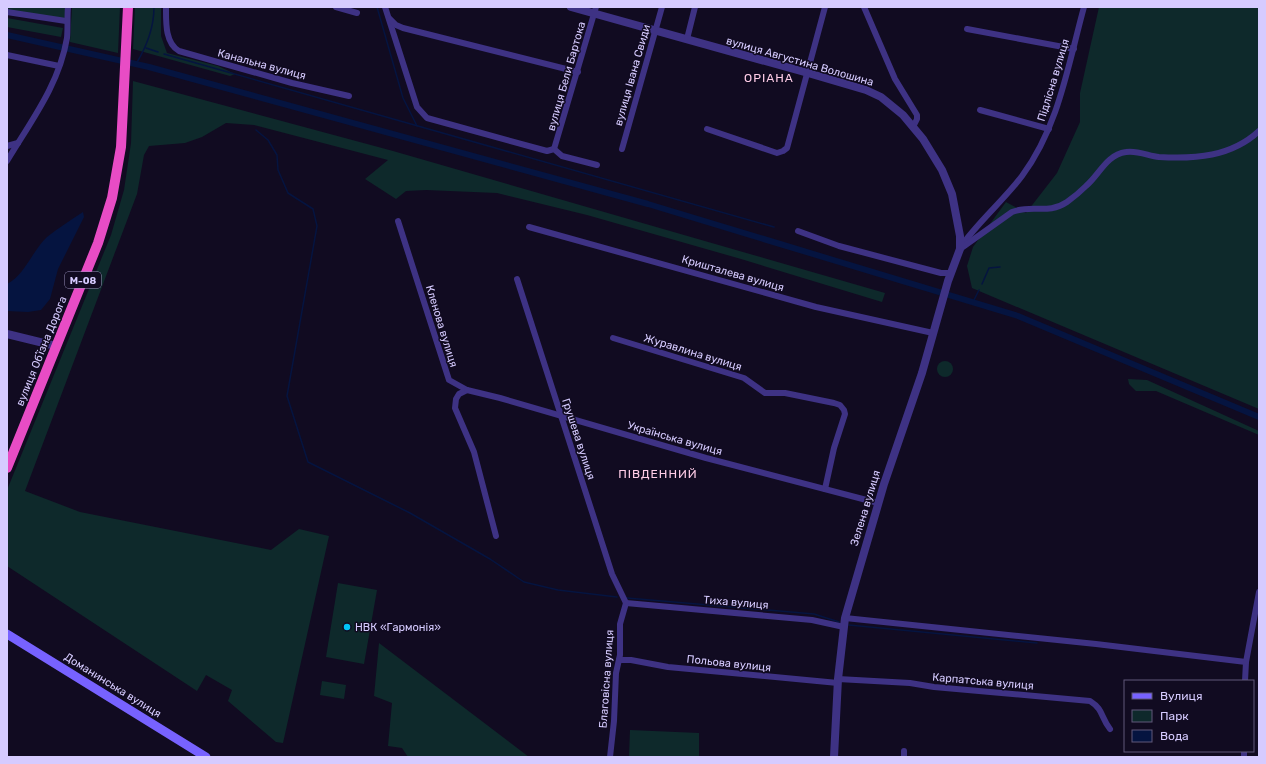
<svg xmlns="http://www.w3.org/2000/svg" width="1266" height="764" font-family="Rubik,sans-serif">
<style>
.green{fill:#0e292b}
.water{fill:#051440}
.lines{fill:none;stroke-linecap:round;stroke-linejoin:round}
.stream{stroke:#051440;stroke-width:1.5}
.canal{stroke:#051440;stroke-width:6}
.minor{stroke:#3e3284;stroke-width:6}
.tertiary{stroke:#3e3284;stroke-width:8}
.secondary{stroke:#7762ff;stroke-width:9}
.trunk{stroke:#e84cc5;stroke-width:10}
.poi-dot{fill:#00c3f6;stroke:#110b21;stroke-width:1.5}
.labels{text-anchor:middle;stroke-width:3;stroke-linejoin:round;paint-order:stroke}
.shield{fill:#110b21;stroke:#9b91bc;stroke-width:1}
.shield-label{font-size:10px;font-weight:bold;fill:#d6cbff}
.street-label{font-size:11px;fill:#d6cbff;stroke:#110b21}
.poi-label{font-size:11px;fill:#d6cbff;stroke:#110b21;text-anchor:start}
.neighbourhood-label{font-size:12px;letter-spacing:1px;fill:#ffcde7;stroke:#110b21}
</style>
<rect width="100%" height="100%" fill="#110b21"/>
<g class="green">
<path d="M7,7h61l-2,14 -59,-9z"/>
<path d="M72,7h48l-2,46 -48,-11z"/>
<path d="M135,7h26v29l6,17 51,13 17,8 -5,2 -97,-27z"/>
<path d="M1099,7h160v402l-287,-121 -5,-22 6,-19 33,-45 20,11 31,-40 23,-51v-29z"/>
<path d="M7,18l56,10 -2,9 -54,-10z"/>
<path d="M133,81l260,70 492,142 -3,9 -141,-43 -154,-44 -90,-22 -71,-3 -20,1 -10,8 -31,-20 23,-19 -134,-35 -28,-2 -24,14 -17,6 -36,3 -5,9 -7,39 -112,297 55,21 191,38 28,-21 30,7 -46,207 -7,-1 -48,-41 4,-11 -26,-15 -9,16 -190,-125v-76l104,-255 13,-45 7,-47z"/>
<circle cx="945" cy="369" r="8"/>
<path d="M1128,379l19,1 112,51v4l-103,-44h-20l-7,-7z"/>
<path d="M338,583l39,7 -13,74 -38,-7z"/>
<path d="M379,643l150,114h-121l-6,-9 -14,-2 4,-43 -18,-7z"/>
<path d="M322,681l24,4 -2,14 -24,-4z"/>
<path d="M630,730l69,3v24h-70z"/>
</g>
<path class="water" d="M83,212l1,5 -26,52 -8,30 -9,11 -13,2 -21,-1v-27c18,-9 25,-33 40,-47 11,-9 24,-17 36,-25z"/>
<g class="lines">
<g class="stream">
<path d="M377,7l26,91 14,28"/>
<path d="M146,48l12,4"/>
<path d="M164,54l610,173"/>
<path d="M136,64c11,-18 18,-36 18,-57"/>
<path d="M256,130l12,10 9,15 1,15 10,23 25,16 4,17 -30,170 21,66 102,51 80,46 34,23 34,8 59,7"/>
<path d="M982,284l7,-16 11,-1"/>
<path d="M973,302l6,-12"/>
<path d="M627,598l187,16 25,8"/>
<path d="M849,625l188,18"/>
</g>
<path class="canal" d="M7,35l142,32 499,137 370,112 241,101"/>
<g class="minor">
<path d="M166,7c0,15 -1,36 13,44l113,32 57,13"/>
<path d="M336,7l21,6"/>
<path d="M385,7l32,100 10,11 120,33 7,-2 8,7 35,9"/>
<path d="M864,7l31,72 22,36v4l-4,8"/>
<path d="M7,12l59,9"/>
<path d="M390,19l6,6 7,3 175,44"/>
<path d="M967,29l107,20"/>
<path d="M687,39l8,-32"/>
<path d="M7,55l52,11"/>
<path d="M980,110l69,19"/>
<path d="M707,129l70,24 6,-2 4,-3 38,-141"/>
<path d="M7,146l11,-3"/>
<path d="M554,149l42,-142"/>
<path d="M622,149l40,-142"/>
<path d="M7,161c24,-40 52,-76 60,-123 1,-10 0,-21 1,-31"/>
<path d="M398,221l51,159 18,10 -8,4 -3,5 -1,9 19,44 22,84"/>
<path d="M529,227l287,80 117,26"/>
<path d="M798,231l41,15 102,27h10"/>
<path d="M962,245c18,-25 42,-45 60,-69 37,-50 46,-111 62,-169"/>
<path d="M960,249l52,-37c20,-8 36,3 55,-10 7,-5 13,-10 19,-16 14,-12 20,-31 40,-34 11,-2 23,4 33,5 36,2 72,0 100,-26"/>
<path d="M517,279l95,295 14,29"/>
<path d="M613,338l131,40 21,15h20l49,10 6,2 4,5 1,4 -11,34 -9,41"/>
<path d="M467,390l33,8 206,60 172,45"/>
<path d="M626,603l186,17 32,7"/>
<path d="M845,618l251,26 150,18 -1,19"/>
<path d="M619,660h12l37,7 170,16"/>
<path d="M1246,662l13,-70"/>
<path d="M838,679l72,4 24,4 156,14c14,9 10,15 20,28"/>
<path d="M610,757l4,-36 2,-48 4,-18v-31l6,-21"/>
<path d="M904,757v-6"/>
<path d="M1244,757v-6"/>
</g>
<g class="tertiary">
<path d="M571,7l237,66 58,17 15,7 22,18 20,24 19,31 10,24 8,42v13l-12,32 -26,92 -38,111 -39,134 -7,61 -4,78"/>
<path d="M7,334l49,12"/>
</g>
<path class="secondary" d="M7,634l199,123"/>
<path class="trunk" d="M7,468l91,-225 14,-45 9,-51 7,-140"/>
</g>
<circle class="poi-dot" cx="347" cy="627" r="4"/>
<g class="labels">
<rect class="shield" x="65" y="272" width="36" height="16" rx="3"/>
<g class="shield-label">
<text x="83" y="284">М-08</text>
</g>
<g class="street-label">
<text transform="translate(800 61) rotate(16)" y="4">вулиця Августина Волошина</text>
<text transform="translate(262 64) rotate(15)" y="4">Канальна вулиця</text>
<text transform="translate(632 75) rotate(-74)" y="4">вулиця Івана Свиди</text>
<text transform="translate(566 76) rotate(-74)" y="4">вулиця Бели Бартока</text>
<text transform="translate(1053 80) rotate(-73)" y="4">Підлісна вулиця</text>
<text transform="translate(733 273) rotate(16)" y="4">Кришталева вулиця</text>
<text transform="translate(442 326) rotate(73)" y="4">Кленова вулиця</text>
<text transform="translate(41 351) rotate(-68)" y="4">вулиця Обʼїзна Дорога</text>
<text transform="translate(693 352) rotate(17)" y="4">Журавлина вулиця</text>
<text transform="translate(675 438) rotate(16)" y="4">Українська вулиця</text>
<text transform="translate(579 439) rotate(72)" y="4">Грушева вулиця</text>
<text transform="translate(865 508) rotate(-73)" y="4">Зелена вулиця</text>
<text transform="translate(736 602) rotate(5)" y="4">Тиха вулиця</text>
<text transform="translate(729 663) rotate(6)" y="4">Польова вулиця</text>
<text transform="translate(606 679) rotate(-86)" y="4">Благовісна вулиця</text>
<text transform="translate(983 681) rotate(5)" y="4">Карпатська вулиця</text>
<text transform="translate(113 685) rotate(32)" y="4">Доманинська вулиця</text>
</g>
<g class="poi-label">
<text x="355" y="631">НВК «Гармонія»</text>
</g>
<g class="neighbourhood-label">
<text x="769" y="82">ОРІАНА</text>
<text x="658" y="478">ПІВДЕННИЙ</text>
</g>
</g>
<rect width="1266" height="764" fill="none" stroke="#d6cbff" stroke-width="16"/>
<rect x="1124" y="680" width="130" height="72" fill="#110b21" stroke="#60587a"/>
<rect x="1132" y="693" width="20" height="6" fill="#7762ff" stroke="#60587a"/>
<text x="1160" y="700" font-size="12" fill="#d6cbff">Вулиця</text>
<rect x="1132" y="710" width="20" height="12" fill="#0e292b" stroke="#60587a"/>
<text x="1160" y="720" font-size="12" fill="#d6cbff">Парк</text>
<rect x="1132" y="730" width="20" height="12" fill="#051440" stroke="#60587a"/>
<text x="1160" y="740" font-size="12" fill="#d6cbff">Вода</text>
</svg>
